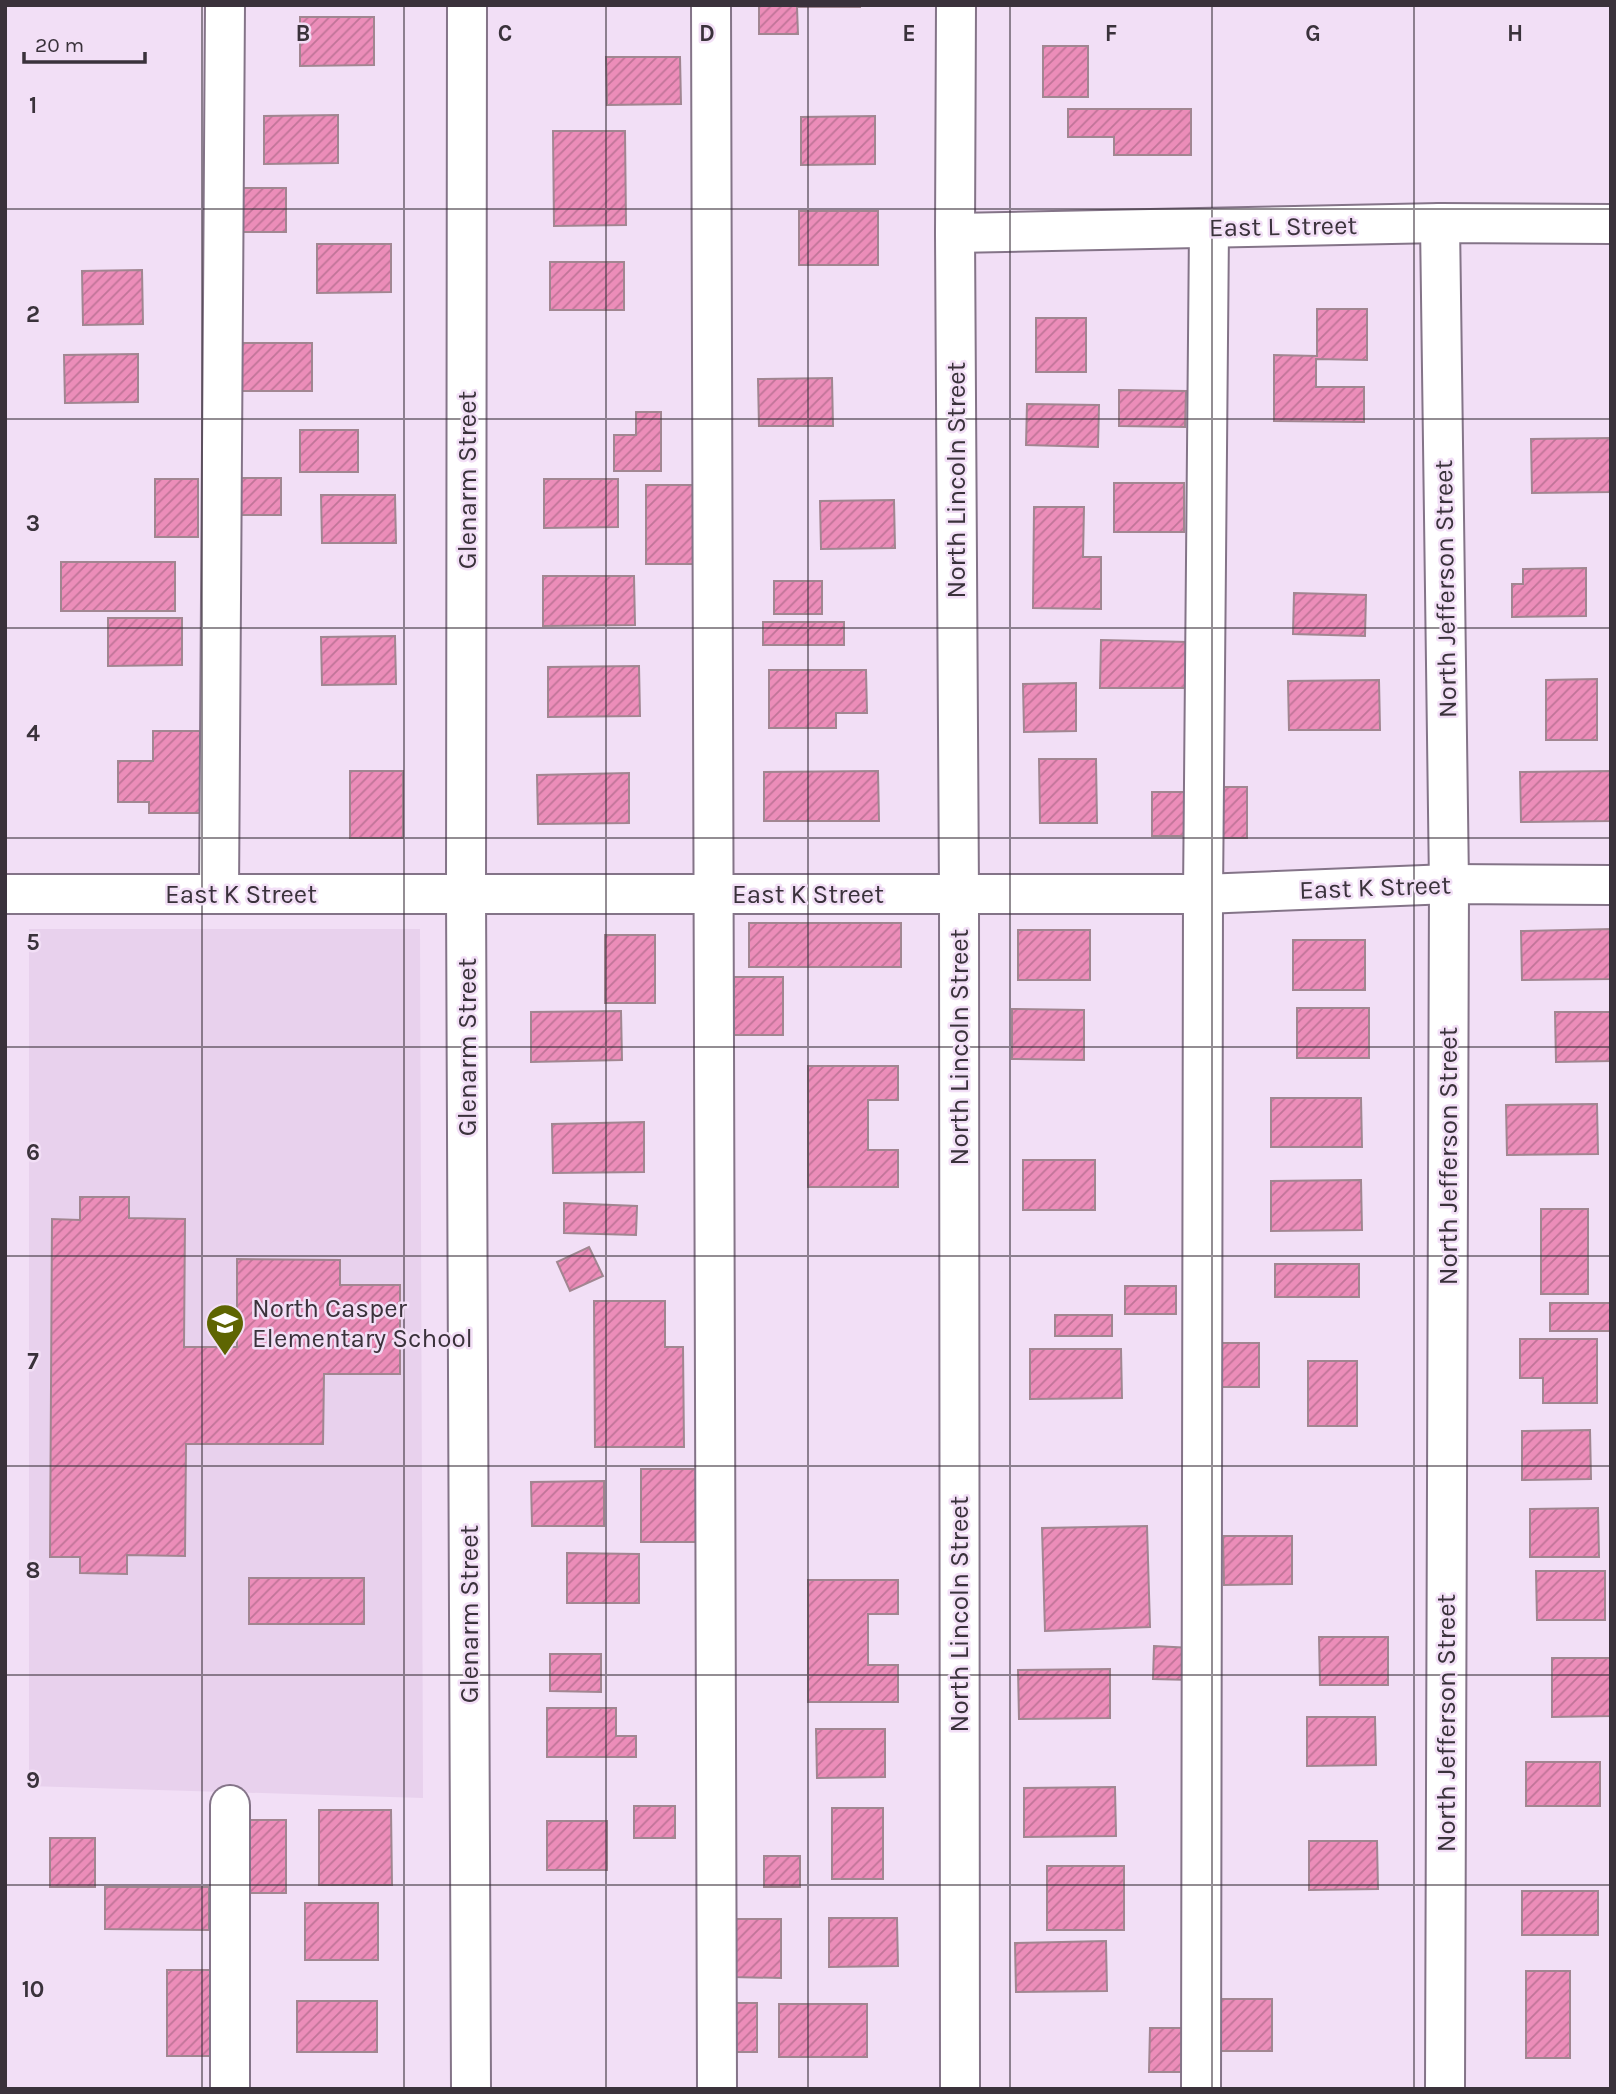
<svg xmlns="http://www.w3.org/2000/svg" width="1616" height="2094" font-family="Karla,sans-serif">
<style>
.built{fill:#e8d1ed}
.building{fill:url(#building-hatch);stroke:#a18691;stroke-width:2}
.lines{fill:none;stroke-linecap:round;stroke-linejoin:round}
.minor-casing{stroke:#847488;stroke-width:42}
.minor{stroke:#fff;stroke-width:38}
.grid{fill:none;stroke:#3a323b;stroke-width:2;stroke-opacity:0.55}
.labels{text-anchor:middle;stroke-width:5;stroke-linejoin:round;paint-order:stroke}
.street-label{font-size:26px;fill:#3a323b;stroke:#f2dff6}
.poi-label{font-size:26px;fill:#3a323b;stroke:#f2dff6;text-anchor:start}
.grid-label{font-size:23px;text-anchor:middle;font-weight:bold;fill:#3a323b;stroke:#f2dff6;stroke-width:5;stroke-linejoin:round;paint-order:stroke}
</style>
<defs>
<pattern id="building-hatch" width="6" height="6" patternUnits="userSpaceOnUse" patternTransform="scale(1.75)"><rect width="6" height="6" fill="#ec8db9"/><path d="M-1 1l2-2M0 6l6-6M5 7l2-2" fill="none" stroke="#c07498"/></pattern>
</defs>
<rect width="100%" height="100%" fill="#f2dff6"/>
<path class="built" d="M29,929h391l3,869 -394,-12z"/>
<g class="building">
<path d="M759,5h101v2h-63l1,27h-39z"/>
<path d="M300,17h74v48l-74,1z"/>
<rect x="1043" y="46" width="45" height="51"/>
<path d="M606,57h74l1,47 -74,1z"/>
<path d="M1068,109h123v46h-77v-18h-46z"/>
<path d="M338,115v48l-74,1v-48z"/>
<path d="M875,116v48l-74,1v-48z"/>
<path d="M553,131h72l1,94 -72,1z"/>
<rect x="236" y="188" width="50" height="44"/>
<rect x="799" y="211" width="79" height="54"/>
<path d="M317,244h74v48l-74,1z"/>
<rect x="550" y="262" width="74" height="48"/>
<path d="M142,270l1,54 -60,1 -1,-54z"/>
<path d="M1317,309h50v51l-51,-1v28h48v35l-90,-1v-66l43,1z"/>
<rect x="1036" y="318" width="50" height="54"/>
<rect x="238" y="343" width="74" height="48"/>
<path d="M138,354v48l-73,1 -1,-48z"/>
<path d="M832,378l1,48h-74l-1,-47z"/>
<path d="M1119,390l67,1 -1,36 -66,-1z"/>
<path d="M1027,404l72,1 -1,42 -72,-2z"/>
<path d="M636,412h25v59h-47v-36h22z"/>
<rect x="300" y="430" width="58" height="42"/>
<path d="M1611,438v54l-79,1 -1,-54z"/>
<rect x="234" y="478" width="47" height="37"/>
<rect x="155" y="479" width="43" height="58"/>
<path d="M544,479h74v48l-74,1z"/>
<rect x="1114" y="483" width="70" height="49"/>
<rect x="646" y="485" width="52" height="79"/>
<path d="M321,495h74l1,48h-74z"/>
<path d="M894,500l1,48 -74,1 -1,-48z"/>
<path d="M1034,507h50l-1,50h18v52l-68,-1z"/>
<rect x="61" y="562" width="114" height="49"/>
<path d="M1586,568v48l-74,1v-33h11v-15z"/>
<path d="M543,576h91l1,49 -92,1z"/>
<rect x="774" y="581" width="48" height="33"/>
<path d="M1294,593l72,2 -1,41 -72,-2z"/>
<path d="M108,618h74v47l-74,1z"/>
<rect x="763" y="622" width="81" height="23"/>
<path d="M395,636l1,48 -74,1 -1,-48z"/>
<path d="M1101,640l87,2 -1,46h-87z"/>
<path d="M639,666l1,50 -92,1v-50z"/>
<path d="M769,670h97l1,43h-31v15h-67z"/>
<path d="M1597,679v61h-51v-60z"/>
<path d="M1379,680l1,50h-91l-1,-49z"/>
<path d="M1076,683v48l-52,1 -1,-48z"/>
<path d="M153,731h47v82h-51v-11h-31v-41h35z"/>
<path d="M1039,759h57l1,64h-57z"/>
<rect x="350" y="771" width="53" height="67"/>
<path d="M878,771l1,50h-115v-49z"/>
<path d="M1611,771v50l-90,1 -1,-50z"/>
<path d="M629,773v50l-91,1 -1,-49z"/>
<rect x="1219" y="787" width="28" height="51"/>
<rect x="1152" y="792" width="36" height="44"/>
<rect x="749" y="923" width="152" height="44"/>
<path d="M1611,929v50l-89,1 -1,-49z"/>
<rect x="1018" y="930" width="72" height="50"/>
<rect x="605" y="935" width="50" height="68"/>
<rect x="1293" y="940" width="72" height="50"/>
<rect x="734" y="977" width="49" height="58"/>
<rect x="1297" y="1008" width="72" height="50"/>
<path d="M1012,1009l72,1v50l-72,-1z"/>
<path d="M621,1011l1,49 -91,2v-50z"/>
<path d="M1555,1012h56v49l-55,1z"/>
<path d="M808,1066h90v34h-30v50h30v37h-90z"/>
<path d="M1271,1098h90l1,49h-91z"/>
<path d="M1597,1104l1,50 -91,1 -1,-50z"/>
<path d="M644,1122v50l-91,1 -1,-49z"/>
<rect x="1023" y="1160" width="72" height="50"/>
<path d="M1361,1180l1,50 -91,1v-50z"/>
<path d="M80,1197h49v21l56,1 -1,128h53v-88l103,1v25h60v89h-76l-1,70h-137l-1,112 -58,-1v19l-47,-1v-16h-30l2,-338 28,1z"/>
<path d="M564,1203l73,3 -1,29 -72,-2z"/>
<rect x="1541" y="1209" width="47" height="85"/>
<path d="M589,1247l14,29 -33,15 -13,-29z"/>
<rect x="1275" y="1264" width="84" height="33"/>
<rect x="1125" y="1286" width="51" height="28"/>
<path d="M594,1301h71v46h18l1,100h-89z"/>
<rect x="1550" y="1303" width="61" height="28"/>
<rect x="1055" y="1315" width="57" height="21"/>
<path d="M1520,1339h77v64h-54v-25h-23z"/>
<rect x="1216" y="1343" width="43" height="44"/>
<path d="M1030,1349h91l1,49 -92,1z"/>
<rect x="1308" y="1361" width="49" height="65"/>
<path d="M1590,1430l1,49 -69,1v-49z"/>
<rect x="641" y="1469" width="57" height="73"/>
<path d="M604,1481v45h-72l-1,-44z"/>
<path d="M1598,1508l1,49h-69v-48z"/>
<path d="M1147,1526l3,101 -105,4 -3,-103z"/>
<path d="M1223,1536h69v48l-68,1z"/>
<path d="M567,1553l72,1v49h-72z"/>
<path d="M1536,1571h69v49h-68z"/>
<rect x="249" y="1578" width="115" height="46"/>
<path d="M808,1580h90v34h-30v51h30v37h-90z"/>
<path d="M1319,1637h69v48h-68z"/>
<path d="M1154,1646l38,2 -1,32 -38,-1z"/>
<path d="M550,1654h51v38l-51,-1z"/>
<path d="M1552,1658h59v58l-59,1z"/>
<path d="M1110,1669v49l-91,1 -1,-49z"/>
<path d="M547,1708h69v28h20v21h-89z"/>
<path d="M1307,1717h68l1,48 -69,1z"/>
<path d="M816,1729h69v48l-68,1z"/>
<rect x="1526" y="1762" width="74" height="44"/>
<path d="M1115,1787l1,49 -92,1v-49z"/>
<rect x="634" y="1806" width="41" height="32"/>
<rect x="832" y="1808" width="51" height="71"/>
<path d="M319,1810h72l1,75h-73z"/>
<rect x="243" y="1820" width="43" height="73"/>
<rect x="547" y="1821" width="60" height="49"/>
<rect x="50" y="1838" width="45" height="49"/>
<path d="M1309,1841h68l1,48 -69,1z"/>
<rect x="764" y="1856" width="36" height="31"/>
<rect x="1047" y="1866" width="77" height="64"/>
<path d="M105,1887h104v43l-104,-1z"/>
<rect x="1522" y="1891" width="76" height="44"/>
<rect x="305" y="1903" width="73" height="57"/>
<path d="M829,1918h68l1,48 -69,1z"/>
<path d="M733,1919h48v59l-48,-1z"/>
<path d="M1106,1941l1,50 -91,1 -1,-49z"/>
<path d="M167,1970h46l-1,86h-45z"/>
<rect x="1526" y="1971" width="44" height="87"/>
<rect x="1209" y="1999" width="63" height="52"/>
<rect x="297" y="2001" width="80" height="51"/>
<rect x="725" y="2003" width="32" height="49"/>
<rect x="779" y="2004" width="88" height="53"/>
<path d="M1150,2028h37v44h-38z"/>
</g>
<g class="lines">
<defs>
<g id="minor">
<path d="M467,5l-1,889 5,1195"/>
<path d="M711,5l6,2084"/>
<path d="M956,5l-1,228 4,661 1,1195"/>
<path d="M1440,223l9,661 -4,1205"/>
<path d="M955,233l485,-10 171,1"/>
<path d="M5,894h1198l246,-10 162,1"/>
<path d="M219,894l6,-889"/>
<path d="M230,1805v284"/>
<path d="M1201,2089l2,-1195 6,-666"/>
</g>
</defs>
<use href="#minor" class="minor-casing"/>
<use href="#minor" class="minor"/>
</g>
<path class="grid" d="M202,5v2084M404,5v2084M606,5v2084M808,5v2084M1010,5v2084M1212,5v2084M1414,5v2084M5,209h1606M5,419h1606M5,628h1606M5,838h1606M5,1047h1606M5,1256h1606M5,1466h1606M5,1675h1606M5,1885h1606"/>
<defs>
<symbol id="school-pin" viewBox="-11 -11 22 30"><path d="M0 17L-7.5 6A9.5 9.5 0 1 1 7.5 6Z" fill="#5e6502" stroke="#f2dff6"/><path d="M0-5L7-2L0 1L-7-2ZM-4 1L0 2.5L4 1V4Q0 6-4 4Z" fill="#fff"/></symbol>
</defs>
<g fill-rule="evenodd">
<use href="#school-pin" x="203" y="1301" width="44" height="60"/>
</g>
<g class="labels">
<g class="street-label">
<text transform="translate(1283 226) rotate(-1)" y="9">East L Street</text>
<text transform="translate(467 480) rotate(-90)" y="9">Glenarm Street</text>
<text transform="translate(956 480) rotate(-90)" y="9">North Lincoln Street</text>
<text transform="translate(1445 589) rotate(-91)" y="9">North Jefferson Street</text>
<text transform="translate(1375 887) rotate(-2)" y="9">East K Street</text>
<text x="241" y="903">East K Street</text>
<text x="808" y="903">East K Street</text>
<text transform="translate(467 1047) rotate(-90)" y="9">Glenarm Street</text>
<text transform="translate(959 1047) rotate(-90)" y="9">North Lincoln Street</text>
<text transform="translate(1448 1156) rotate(-90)" y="9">North Jefferson Street</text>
<text transform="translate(469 1614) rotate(-90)" y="9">Glenarm Street</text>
<text transform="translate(959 1614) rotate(-90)" y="9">North Lincoln Street</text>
<text transform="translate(1446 1723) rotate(-90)" y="9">North Jefferson Street</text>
</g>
<g class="poi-label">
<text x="252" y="1317">North Casper<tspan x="252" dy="30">Elementary School</tspan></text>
</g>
</g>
<g class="grid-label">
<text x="303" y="41">B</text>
<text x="505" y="41">C</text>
<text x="707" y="41">D</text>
<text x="909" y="41">E</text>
<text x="1111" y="41">F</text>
<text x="1313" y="41">G</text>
<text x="1515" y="41">H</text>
<text x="33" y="113">1</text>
<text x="33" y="322">2</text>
<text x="33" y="531">3</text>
<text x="33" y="741">4</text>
<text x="33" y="950">5</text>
<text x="33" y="1160">6</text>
<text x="33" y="1369">7</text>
<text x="33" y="1578">8</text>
<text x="33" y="1788">9</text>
<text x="33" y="1997">10</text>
</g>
<rect width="1616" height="2094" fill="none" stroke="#3a323b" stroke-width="14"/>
<path d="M24 52v10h121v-10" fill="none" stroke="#3a323b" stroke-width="3.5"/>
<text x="35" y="52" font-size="21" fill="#3a323b" stroke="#f2dff6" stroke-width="5" paint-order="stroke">20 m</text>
</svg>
